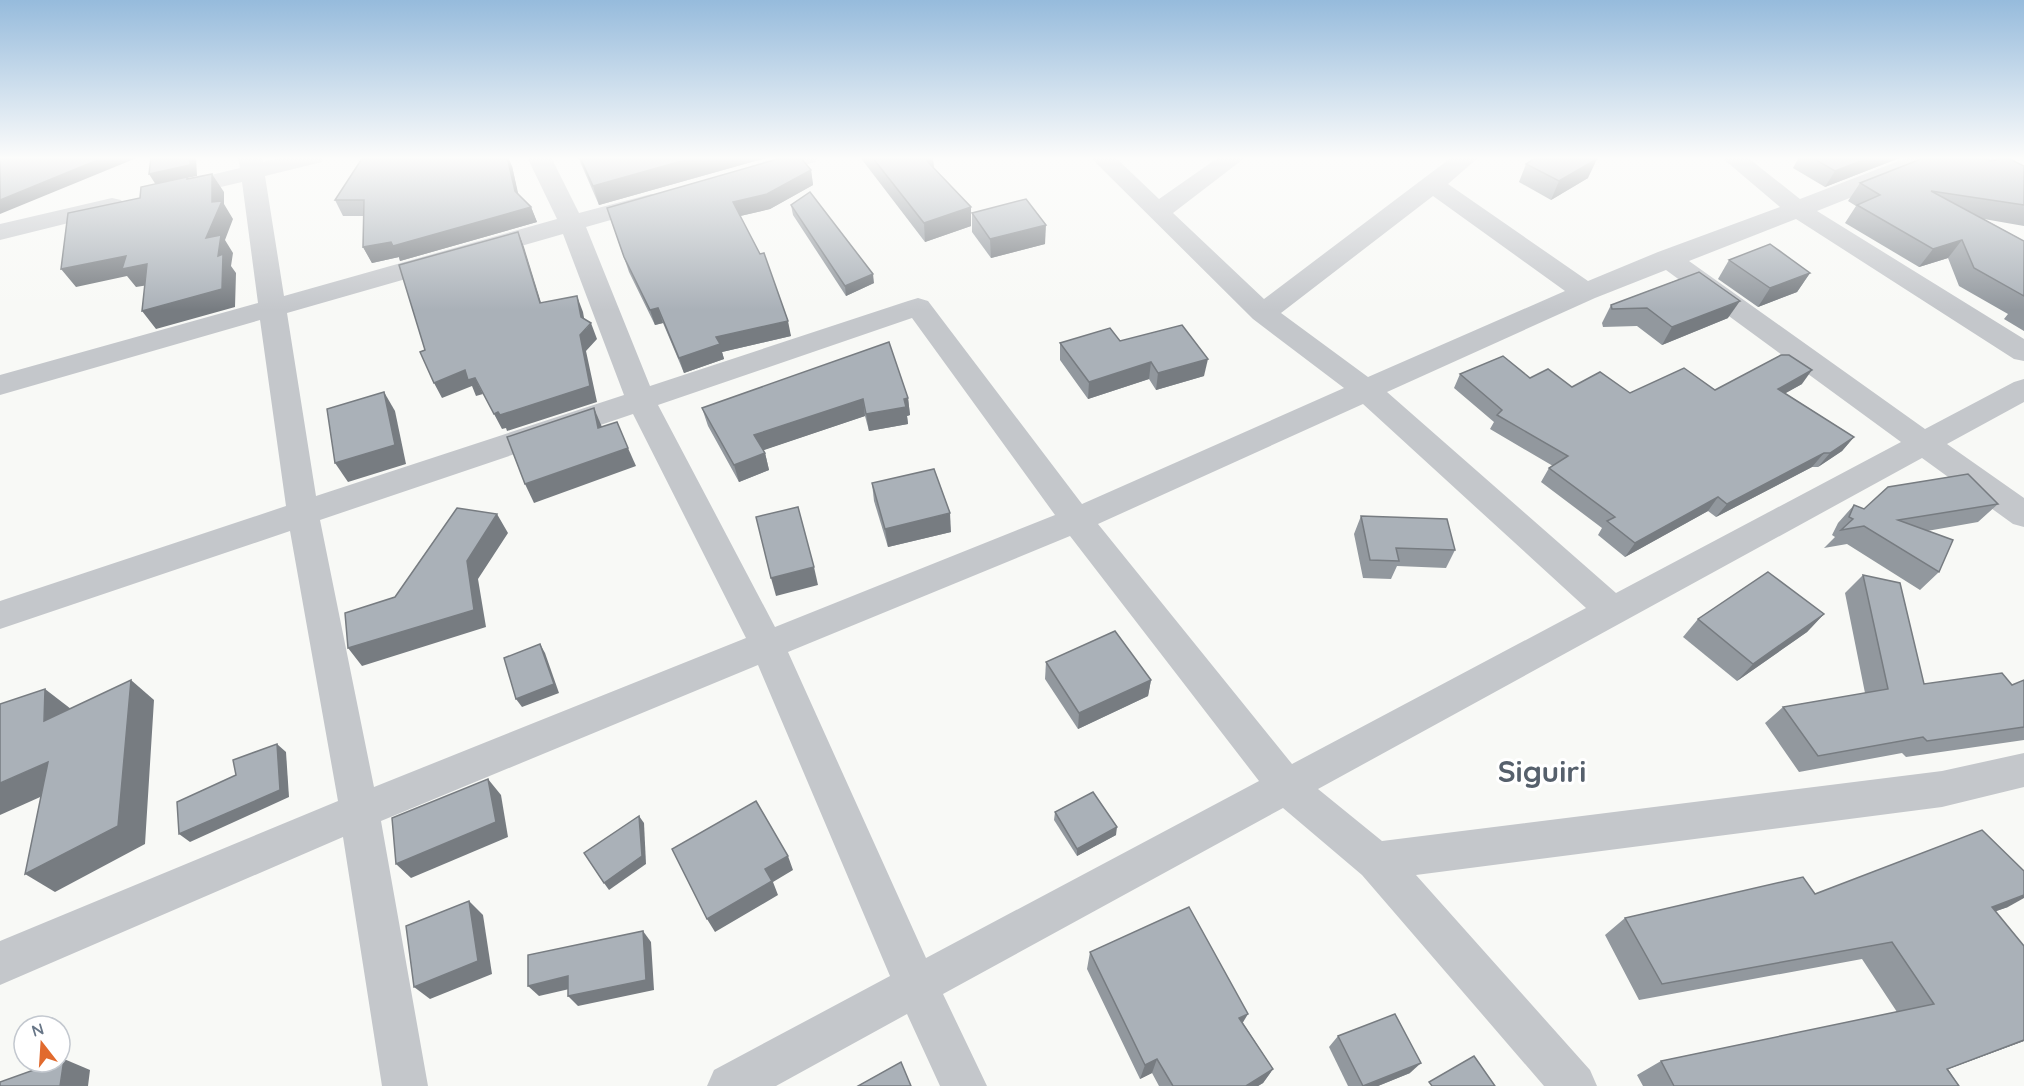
<svg xmlns="http://www.w3.org/2000/svg" width="2024" height="1086" font-family="Quicksand,sans-serif">
<style>
.lines{fill:none;stroke-linecap:round;stroke-linejoin:round}
.street{fill:#c4c7cb;fill-rule:evenodd}
.wall{fill:#92989e}
.shaded-wall{fill:#777c81}
.building{fill:#aab1b8;stroke:#777c81;stroke-width:1.5}
.labels{text-anchor:middle;stroke-width:6;stroke-linejoin:round;paint-order:stroke}
.town-label{font-size:30px;font-weight:bold;fill:#56606c;stroke:#fff}
</style>
<rect width="100%" height="100%" fill="#f8f9f6"/>
<g class="lines">
<g class="street">
<path d="M238,157h24l1,5 20,-5h42l-3,5 -57,14 19,120 273,-77 -30,-62h24l28,56 72,-19 9,2 3,5 -3,5 -74,21 64,159 258,-85 10,-3 10,3 154,203 262,-116 -91,-69 -163,-162h25l44,42 60,-42h27l-73,56 91,86 188,-142h27l-31,27 140,97 70,-29 122,-45 -59,-50h26l53,42 109,-42h34l-3,5 -123,49 207,128v22l-10,-2 -218,-140 -107,42 236,168 89,-47 10,-3v23l-77,42 77,54v29l-11,-3 -91,-66 -604,331 64,52 560,-70 82,-18v34l-82,20 -526,68 174,195 7,16h-53l-182,-211 -79,-67 -340,186 44,92h-47l-33,-72 -131,72h-69l7,-16 176,-94 -132,-311 -377,156 47,265h-46l-39,-249 -343,148v-44l338,-140 -48,-270 -290,98v-28l286,-95 -26,-186 -260,75v-20l258,-72 -16,-121 -68,16 -9,-2 -3,-5 3,-5 75,-18zM1433,196l132,95 -197,86 -87,-64zM563,234l61,161 -308,101 -29,-183zM1666,270l235,172 -285,151 -229,-201 208,-94zM912,318l143,197 -280,112 -117,-222zM1363,404l223,204 -294,156 -194,-240zM633,414l113,224 -372,149 -54,-267zM1070,536l189,245 -333,177 -138,-306z"/>
<path d="M779,157h39l-3,5 -57,16 -8,-2 -4,-5 4,-5z"/>
<path d="M1972,157h30l22,12v17l-9,-2 -40,-22z"/>
<path d="M112,198l9,2 3,5 -3,5 -121,30v-16z"/>
</g>
</g>
<g class="wall">
<path d="M578,157h191l-170,48z"/>
<path d="M860,157h73l1,11 37,39v19l-46,16z"/>
<path d="M1799,157h103l-77,30 -32,-19z"/>
<path d="M1990,161l34,5v60l-40,-7 40,22v90l-20,-12 4,-5 -49,-28 -11,-28 -29,9 -74,-44 11,-17 -8,-5 12,-18z"/>
<path d="M1526,164l62,14 -37,22 -32,-18z"/>
<path d="M512,166l6,29 13,12 6,15 -137,39 -1,-4 -27,6 -9,-16 1,-31h-21l-8,-16z"/>
<path d="M811,170l2,15 -43,24 -30,7 51,120 -69,16 2,7 -40,14 -21,-50 -8,2 -26,-53 -22,-64z"/>
<path d="M791,205l83,78 -28,13 -53,-81z"/>
<path d="M972,213l73,31 -54,14 -19,-26z"/>
<path d="M1729,260l81,13 -13,19 -39,15 -40,-28z"/>
<path d="M1699,272l29,46 -66,27 -25,-19 -34,1 -1,-4 9,-18z"/>
<path d="M1120,341l84,35 -48,14 -7,-11 -61,20 -28,-39v-17z"/>
<path d="M1460,374l70,4 42,9 58,6 85,-3 87,-6 -17,9 69,44 -12,14 -24,16h-6l-96,50 -8,-6 -83,46 -27,-22 4,-7 -61,-46 8,-14 4,-2 -63,-37 4,-7 -40,-34z"/>
<path d="M908,398l2,17 -3,1 1,8 -39,7 -4,-15 -102,34 2,3 4,17 -30,12 -31,-56 -6,-18z"/>
<path d="M872,483l79,49 -63,15 -14,-46z"/>
<path d="M1998,504l-20,18 -51,9 12,41 -19,18 -73,-46 -23,4 11,-11 -3,-2 6,-12 16,-18 10,4z"/>
<path d="M1361,516l94,34 -9,18 -49,-2 -6,13 -28,-1 -9,-44z"/>
<path d="M1863,575l61,109 88,1 12,-5v60l-118,17 -4,-4 -103,19 -34,-49 18,-16 82,-14 -20,-100z"/>
<path d="M1824,614l-17,18 -70,49 -54,-44 15,-18z"/>
<path d="M1046,662l105,18 -3,16 -70,33 -33,-50z"/>
<path d="M1055,812l61,23 -39,21 -23,-36z"/>
<path d="M1815,894l193,13 -12,4 28,130 -76,28 11,17h-316l-6,-11 24,-14 236,-49 -35,-53 -223,41 -34,-65 20,-17z"/>
<path d="M1090,952l153,71 30,46 -10,14 -5,3h-99l-7,-13 -12,6 -53,-110z"/>
<path d="M1338,1036l72,37 -32,13h-30l-19,-39z"/>
</g>
<g class="shaded-wall">
<path d="M105,157h34l-139,57v-14z"/>
<path d="M190,157h6l1,19 -10,2 11,17 -42,-10 -7,-11z"/>
<path d="M507,157h1l4,9 9,40 -6,-15z"/>
<path d="M696,157h73l-170,48 -6,-19z"/>
<path d="M1871,157h31l-77,30 10,-16z"/>
<path d="M933,158l1,19 -8,-17z"/>
<path d="M1597,159l-9,19 -37,22 8,-19z"/>
<path d="M811,170l2,15 -43,24 -34,8 -3,-15z"/>
<path d="M212,174l12,18v12l9,15 -8,21 8,13 -2,13 5,7 -1,34 -79,22 -14,-18 64,-73 6,-36z"/>
<path d="M531,207l6,15 -137,39 -1,-4 -27,6 -9,-16z"/>
<path d="M971,207v19l-46,16 -1,-19z"/>
<path d="M1046,225l-1,19 -54,14 -1,-19z"/>
<path d="M518,232l6,15 22,72 -6,-16z"/>
<path d="M1962,240l-14,18 -29,9 14,-18z"/>
<path d="M126,256l21,8 14,19 -25,4 -9,-11 -51,11 -15,-18z"/>
<path d="M1810,273l-13,19 -39,15 12,-19z"/>
<path d="M873,274l1,9 -28,13 -1,-10z"/>
<path d="M577,296l6,16 3,17 5,-6 6,16 -11,12 11,51 -90,29 -1,-3 -4,1 -8,-15 86,-79 1,-18z"/>
<path d="M1740,301l-12,17 -66,27 10,-18z"/>
<path d="M658,308l5,15 -8,2 -5,-15z"/>
<path d="M788,321l3,15 -69,16 2,7 -40,14 -5,-15 37,-21z"/>
<path d="M1208,359l-4,17 -48,14 2,-17z"/>
<path d="M1151,362l-2,17 -61,20 1,-17z"/>
<path d="M465,370l10,8 8,16 -7,2 -4,-10 -30,12 -8,-15z"/>
<path d="M1812,370l-10,14 -34,19 10,-14z"/>
<path d="M384,392l11,19 11,53 -58,18 -13,-19z"/>
<path d="M908,398l2,17 -3,1 1,8 -39,7 -3,-17z"/>
<path d="M863,399l2,17 -107,36 -4,-17z"/>
<path d="M594,408l8,19 -4,1z"/>
<path d="M1854,437l-12,14 -24,16 12,-14z"/>
<path d="M628,448l8,18 -102,37 -9,-19z"/>
<path d="M765,453l4,17 -30,12 -5,-17z"/>
<path d="M1824,453l-12,14 -96,50 11,-13z"/>
<path d="M1718,497l-10,14 -83,46 10,-14z"/>
<path d="M950,513l1,19 -63,15 -3,-18z"/>
<path d="M497,514l11,19 -30,46 8,48 -124,39 -14,-18 119,-87z"/>
<path d="M814,567l4,18 -42,11 -5,-18z"/>
<path d="M1824,614l-17,18 -70,49 16,-17z"/>
<path d="M540,644l5,9 14,40 -37,14 -6,-8z"/>
<path d="M131,680l23,20 -9,144 -90,48 -30,-18z"/>
<path d="M1151,680l-3,16 -70,33 1,-16z"/>
<path d="M45,689l26,20 -27,12z"/>
<path d="M277,744l9,8 3,45 -99,45 -11,-8z"/>
<path d="M48,762l28,19 -76,34v-32z"/>
<path d="M488,779l13,16 7,42 -97,41 -15,-14z"/>
<path d="M639,816l5,7 2,41 -37,26 -5,-7z"/>
<path d="M1117,827l-1,8 -39,21v-7z"/>
<path d="M788,856l5,14 -20,12 5,13 -63,37 -8,-13 58,-50z"/>
<path d="M2024,895v3l-16,9 -49,17 33,-17z"/>
<path d="M469,901l14,14 9,59 -62,25 -16,-12z"/>
<path d="M643,931l8,11 3,48 -76,16 -10,-10z"/>
<path d="M568,976l10,11 -39,9 -11,-10z"/>
<path d="M1248,1014l-9,15v-11z"/>
<path d="M2024,1040v1l-111,41z"/>
<path d="M64,1059l26,11 -2,16h-28z"/>
<path d="M1157,1059l-5,14 -12,6 5,-14z"/>
<path d="M1421,1063l-11,10 -32,13h-14z"/>
<path d="M1273,1069l-10,14 -5,3h-12z"/>
</g>
<g class="building">
<path d="M0,157h105l-105,43z"/>
<path d="M151,157h39v8l-41,9z"/>
<path d="M363,157h144l8,34 16,16 -138,39 -2,-4 -28,5 1,-47h-29z"/>
<path d="M580,157h116l-103,29z"/>
<path d="M785,157h15l11,13 -44,24 -34,8 27,52 4,-1 24,68 -72,16 4,7 -41,14 -21,-50 -8,2 -26,-53 -17,-49z"/>
<path d="M872,157h61v1l-7,2 45,47 -47,16z"/>
<path d="M1537,157h56l4,2 -38,22 -33,-17z"/>
<path d="M1811,157h60l-36,14z"/>
<path d="M1926,157h57l7,4 18,-3 16,8v39l-93,-14 93,50v55l-50,-28 -12,-28 -29,9 -76,-44 23,-10 -20,-12z"/>
<path d="M212,174v28l10,-1 -16,37 15,-3 -3,21 5,-2 -1,35 -80,22 5,-47 -25,5 4,-13 -65,13 7,-56 72,-15 1,-11 46,-10v2z"/>
<path d="M810,192l63,82 -28,12 -54,-81z"/>
<path d="M1026,199l20,26 -56,14 -18,-26z"/>
<path d="M518,232l22,71 37,-7 4,21 10,6 -11,12 10,51 -90,29 -2,-3 -4,2 -19,-36 -7,2 -3,-10 -31,13 -14,-31 5,-2 -26,-85z"/>
<path d="M1770,244l40,29 -40,15 -41,-28z"/>
<path d="M1699,272l41,29 -68,26 -25,-19 -35,1 -1,-4z"/>
<path d="M1182,325l26,34 -50,14 -7,-11 -62,20 -29,-39 50,-15 10,13z"/>
<path d="M889,342l19,56 -4,1 2,8 -40,7 -3,-15 -109,36 11,18 -31,12 -32,-57z"/>
<path d="M1781,355h8l23,15 -34,19 76,48 -24,16h-6l-97,51 -9,-7 -83,46 -28,-22 8,-4 -66,-49 19,-12 -71,-41 5,-5 -42,-36 43,-18 27,22 18,-9 24,18 28,-15 30,21 54,-25 31,22z"/>
<path d="M384,392l11,53 -60,18 -8,-54z"/>
<path d="M594,408l4,20 19,-6 11,26 -103,36 -18,-47z"/>
<path d="M934,469l16,44 -65,16 -13,-46z"/>
<path d="M1968,474l30,30 -100,16 55,20 -14,32 -75,-46 -23,4 12,-11 -4,-2 5,-12 10,4 24,-22z"/>
<path d="M798,507l16,60 -43,11 -15,-61z"/>
<path d="M457,508l40,6 -30,47 7,49 -126,38 -3,-35 50,-16z"/>
<path d="M1361,516l86,3 8,31 -59,-2 3,13 -29,-1z"/>
<path d="M1768,572l56,42 -71,50 -55,-45z"/>
<path d="M1863,575l37,8 24,101 78,-11 10,12 12,-5v47l-97,14 -4,-4 -105,19 -35,-49 105,-18z"/>
<path d="M1115,631l36,49 -72,33 -33,-51z"/>
<path d="M540,644l14,40 -38,15 -12,-41z"/>
<path d="M131,680l-13,146 -93,48 23,-112 -48,21v-79l45,-15 -1,32z"/>
<path d="M277,744l3,46 -101,44 -2,-32 59,-27 -3,-15z"/>
<path d="M488,779l8,43 -100,42 -4,-46z"/>
<path d="M1093,792l24,35 -40,22 -22,-37z"/>
<path d="M756,801l32,55 -23,13 7,12 -65,38 -35,-70z"/>
<path d="M639,816l3,40 -38,27 -20,-30z"/>
<path d="M1982,830l42,41v24l-32,12 32,39v94l-77,29 12,17h-285l-13,-25 273,-57 -42,-62 -230,42 -37,-66 178,-41 12,17z"/>
<path d="M469,901l9,60 -64,26 -8,-61z"/>
<path d="M1189,907l59,107 -9,4 34,51 -27,17h-73l-16,-27 -12,6 -55,-113z"/>
<path d="M643,931l3,49 -78,16v-20l-40,10v-31z"/>
<path d="M1395,1014l26,49 -58,23 -25,-50z"/>
<path d="M1474,1056l21,30h-63l-3,-4z"/>
<path d="M64,1059l-4,27h-60v-4l56,-20h4v-1z"/>
<path d="M901,1062l10,24h-53z"/>
</g>
<linearGradient id="sky" x2="0" y2="1"><stop stop-color="#96bbdc"/><stop offset="0.51" stop-color="#fcfcfb"/><stop offset="1" stop-color="#fcfcfb" stop-opacity="0"/></linearGradient>
<rect width="2024" height="310" fill="url(#sky)"/>
<g class="labels">
<g class="town-label">
<text x="1542" y="782">Siguiri</text>
</g>
</g>
<g transform="translate(42 1044) rotate(343)"><circle r="28" fill="#ffffff" stroke="#c3c8cf" stroke-width="1.5"/>
<path d="M0-4.5L10 22L0 15L-10 22Z" fill="#e16a2e"/>
<text y="-9" font-size="16" font-weight="bold" text-anchor="middle" fill="#687687">N</text>
</g>
</svg>
